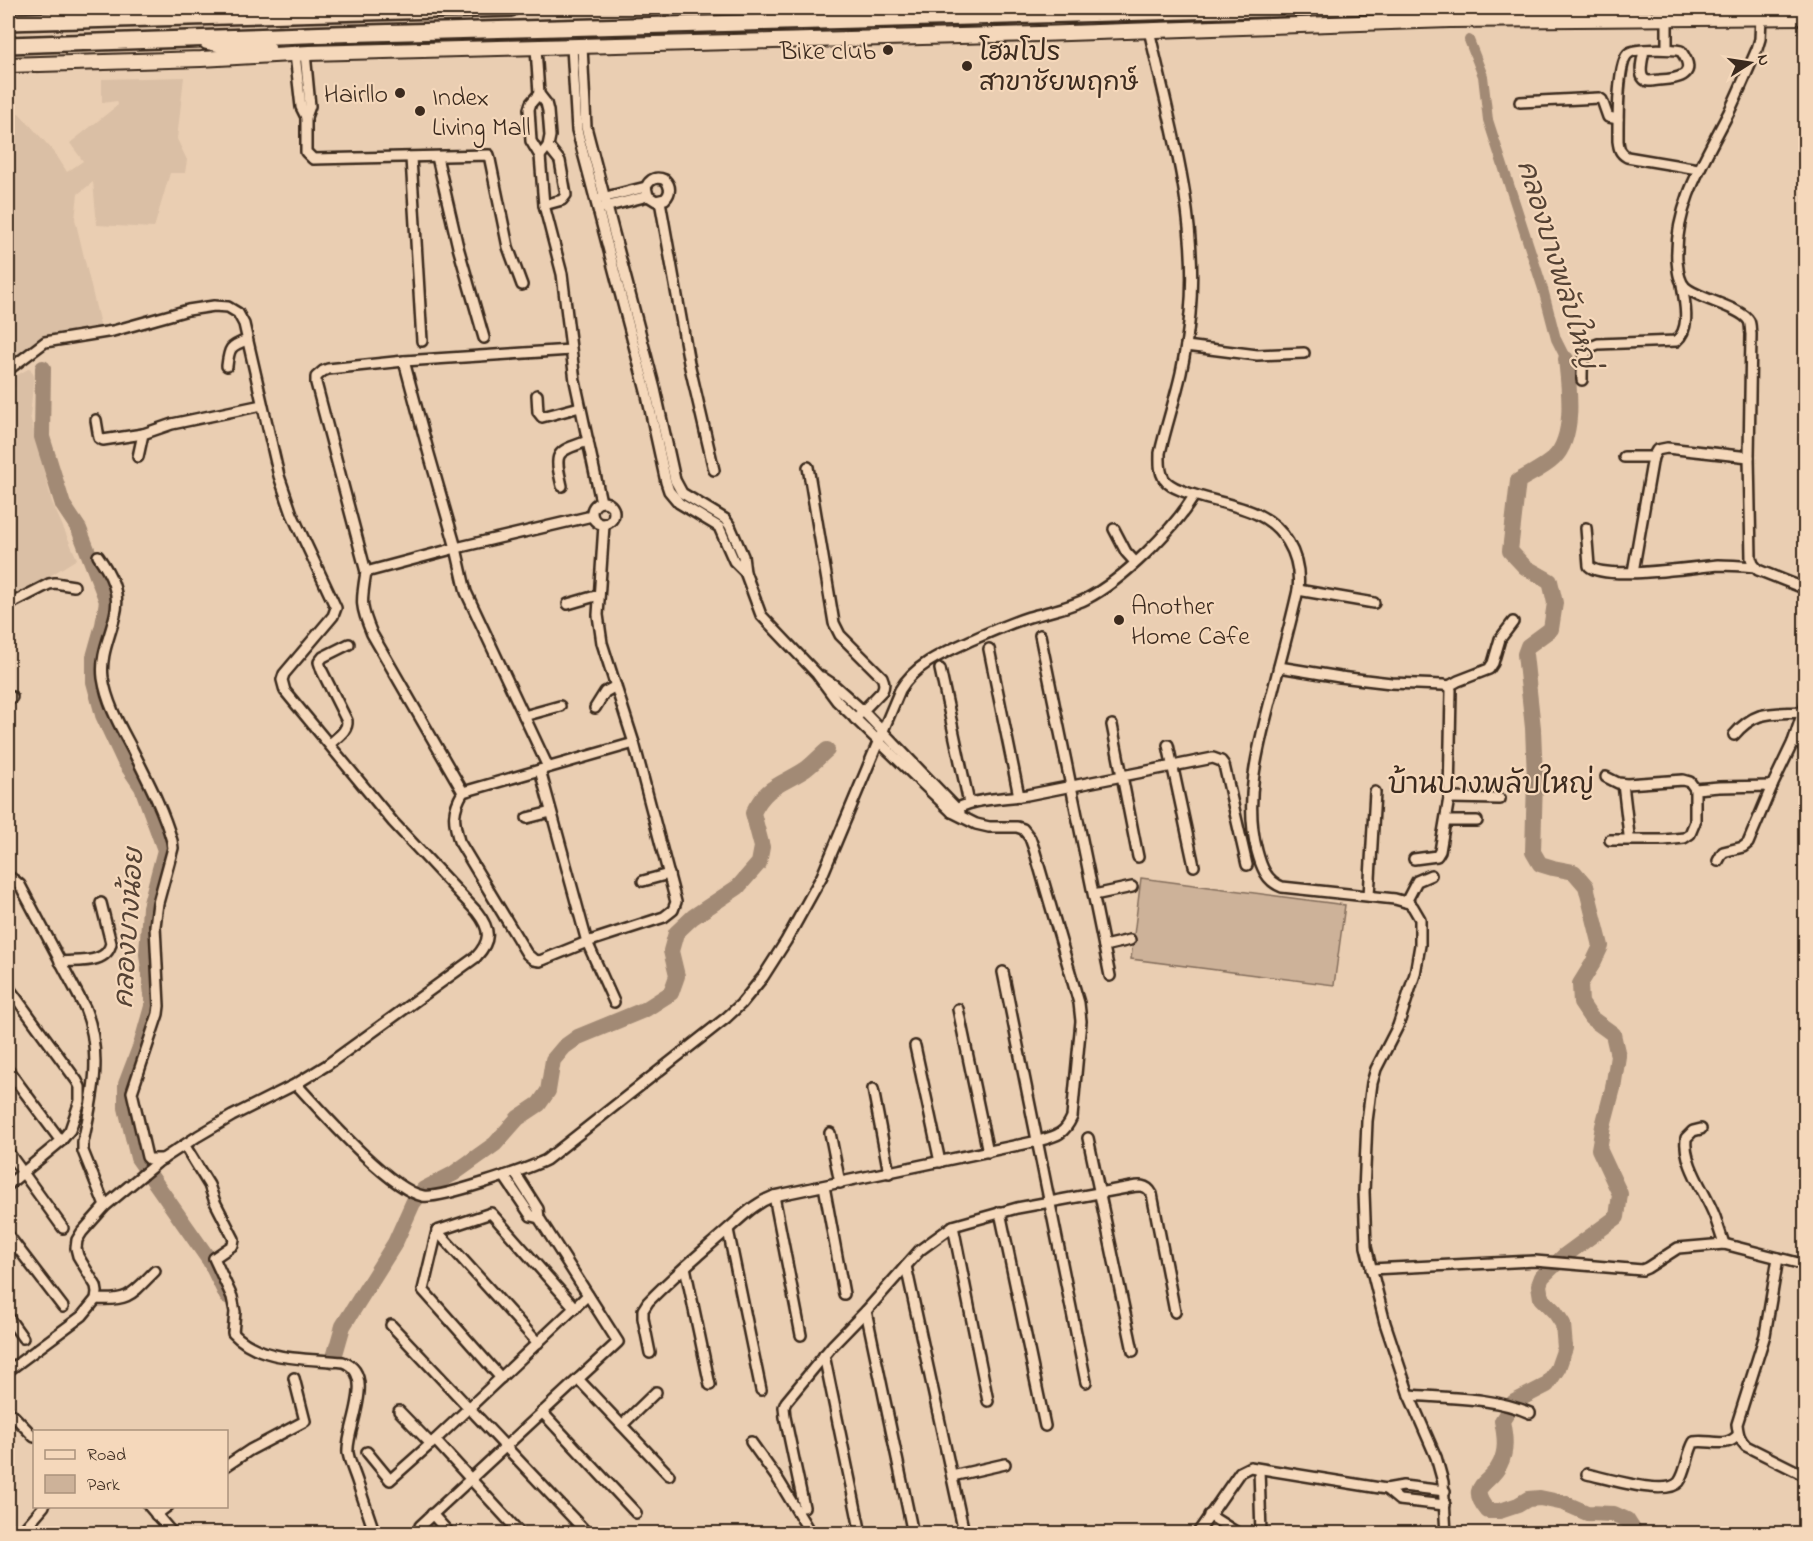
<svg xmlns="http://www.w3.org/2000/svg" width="1813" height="1541" font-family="'Indie Flower','Playpen Sans Thai',sans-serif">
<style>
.built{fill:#dabfa5}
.green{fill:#cdb299;stroke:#846e5c;stroke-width:1.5}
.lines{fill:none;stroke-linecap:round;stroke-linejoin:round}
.canal{stroke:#a28a75;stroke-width:10}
.river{stroke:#a28a75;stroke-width:16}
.minor-casing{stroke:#3b2a1e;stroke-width:14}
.secondary-casing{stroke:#3b2a1e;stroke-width:18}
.primary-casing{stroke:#3b2a1e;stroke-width:20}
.minor{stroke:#f5d8bb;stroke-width:9}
.secondary{stroke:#f5d8bb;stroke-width:14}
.primary{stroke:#f5d8bb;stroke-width:15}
.poi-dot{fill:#3b2a1e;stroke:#f5d8bb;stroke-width:2}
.labels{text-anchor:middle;stroke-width:4.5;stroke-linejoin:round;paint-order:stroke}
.poi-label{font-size:26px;fill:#3b2a1e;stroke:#f5d8bb;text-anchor:start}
.water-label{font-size:27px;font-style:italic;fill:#554234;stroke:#f5d8bb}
.quarter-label{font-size:28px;fill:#3b2a1e;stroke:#f5d8bb}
</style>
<rect width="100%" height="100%" fill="#eaceb2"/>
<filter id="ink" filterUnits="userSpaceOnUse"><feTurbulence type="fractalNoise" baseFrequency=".0167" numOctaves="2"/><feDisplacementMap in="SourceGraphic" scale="12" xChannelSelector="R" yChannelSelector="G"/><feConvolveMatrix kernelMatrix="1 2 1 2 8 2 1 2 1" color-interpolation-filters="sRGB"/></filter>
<g filter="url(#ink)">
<g class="built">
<path d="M184,77l-7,62 10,21 -2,13h-15l-16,55 -57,-3 -4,-43 -15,12 -3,25 27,114 -58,8 -36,23v-246l11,-5 36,40 12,19 16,-11 -13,-18 48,-38 -1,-4 -15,2v-24z"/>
<path d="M30,368l4,8 -4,40 22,86 25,57 -69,43v-207l8,-6 -6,-10z"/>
</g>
<path class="green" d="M1141,878l204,27 -11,80 -203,-26z"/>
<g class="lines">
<path class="canal" d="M1469,40l14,36 5,44 55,169 13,50 10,20"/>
<g class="river">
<path d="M1566,359c3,28 10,77 -12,99 -10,10 -25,16 -36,23l-8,70 15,16 25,14 5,22 -4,26 -23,17 -3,8 8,74 2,51 -2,73 7,12 13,4 21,4 12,14 15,60 -8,17 -13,21 1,19 10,15 22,16 5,22 -5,32 -10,38 -4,23 21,45 -3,23 -53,39 -22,21 -3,8 2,13 14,14 8,12 2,24 -7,20 -11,17 -33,17 -12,19c3,15 5,29 -2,43 -9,21 -35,20 -12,47h12l18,-6 10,-6 12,-1 24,5 23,10 27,1 13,6 9,14"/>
<path d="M43,368l-1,69 21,68 16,24 28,72 -4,24 -9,32v25l9,33 21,45 18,27 23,63 -15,57 -3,47 6,49 -11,39 -16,42v24l12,50 72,103 17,35"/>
<path d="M333,1361l10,-35 52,-83 18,-40 11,-14 29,-15 42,-30 23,-26 21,-14 9,-13 5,-31 11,-13 14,-10 68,-28 25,-16 6,-17 -6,-25 5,-18 17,-16 45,-30 21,-24 3,-16 -9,-34c13,-28 29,-28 53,-44 7,-5 14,-13 21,-19"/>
</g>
<defs>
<g id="minor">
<path d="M1761,17l-1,22 -3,10c-9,21 -18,42 -28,63 -24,47 -55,94 -52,149 1,8 1,19 8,26 13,12 56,20 64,34 2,4 1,9 2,13l-2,123 2,101 2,6 5,6 48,19"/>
<path d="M1667,18v31"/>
<path d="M1149,30c21,93 50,188 41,284 -2,20 -5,40 -9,59 -6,27 -15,53 -21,80 0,9 -1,18 4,26 5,7 12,9 19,12 37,15 83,13 105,51 9,15 12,30 10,48 -6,27 -13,53 -20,80 -14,59 -37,121 -21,181 4,15 9,30 25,36l113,12 14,4 4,4 7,12v26l-5,29 -17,52 -22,43 -4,14 -5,38 -3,71 2,55 19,76 24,72 27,62 7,25 3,52"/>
<path d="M582,46l4,81 69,262 20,91 7,13 43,26 5,7 13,30 2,16 16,43 56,59 20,27 115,111 24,12 13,3h28l6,2 7,9 4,11 45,154 2,18 -9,96c-8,18 -16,19 -34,24l-264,55c-19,7 -31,20 -46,33 -27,24 -55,47 -80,73l-5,8v8l7,35"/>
<path d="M572,47l5,83 69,261 20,91 3,9 10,12 40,24 15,34 11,11"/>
<path d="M536,48l3,46 7,9 2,8 2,25 -2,10 -8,10"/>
<path d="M1644,50c-1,8 -6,23 0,29 4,4 10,1 15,1 21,-1 39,-5 22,-29 -9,-2 -45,-3 -52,2 -12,7 -11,73 -11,88 1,8 2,12 9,16l71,12"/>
<path d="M295,54l6,53 5,10 4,-11 -5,-53"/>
<path d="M539,94l-8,9 -2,6 2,32 9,15 4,49 18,69 13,107 26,121"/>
<path d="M1520,102l79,-4 3,2 6,17 10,2"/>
<path d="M306,117v35l7,7 176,-4 19,92 14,38"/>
<path d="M437,157l21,90 26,91"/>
<path d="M411,158l11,183"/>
<path d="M598,199l48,-12c4,-8 10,-11 19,-7 6,6 6,13 0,19l-9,2 -8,-5 -2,-9"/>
<path d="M660,201l29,162 25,107"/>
<path d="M544,205l18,-5 4,-5 -6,-34 -12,-15"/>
<path d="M601,208l47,-12"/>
<path d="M1186,346l71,9 47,-2"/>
<path d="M571,350l-167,11 -76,8 -5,2 -7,6v6l50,189c-5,30 -6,34 6,62l91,158c-11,19 -10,28 -4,49l68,113 7,6 6,1 47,-19 77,-25 9,-7 3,-8 -42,-159 -32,-100 -4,-28 6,-90"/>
<path d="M404,361l25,93 27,94 10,44 82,175"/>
<path d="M227,366c2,-18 3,-20 20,-26"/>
<path d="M8,370l37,-28 68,-11 75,-21 26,-4 14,1 10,6 6,11 35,152 13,38 44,94 -3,8 -49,58 -2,6 3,11 108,131 84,90c14,18 14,29 -1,45l-149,108 -31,19 -64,32 -34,20 -40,26 -53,44 -23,26 -5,8 -1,8 2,8 18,30 1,6 -1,7 -14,17 -74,55"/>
<path d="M1582,380c0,-15 -1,-31 16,-36l78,-3c16,-13 8,-40 6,-57"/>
<path d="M537,395l1,17 4,5 38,-10"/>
<path d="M96,420l3,18 4,2 40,-6"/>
<path d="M138,457l5,-23 29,-10 90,-19"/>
<path d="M1624,457h29"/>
<path d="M808,467l26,156 6,12 42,42c2,5 3,8 0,14l-27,28"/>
<path d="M562,486c-8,-34 -7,-34 26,-45"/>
<circle cx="603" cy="513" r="11"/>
<path d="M1586,528l3,38c15,15 105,1 129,-1 12,0 25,1 37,2"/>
<path d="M1114,529l12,23 9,10"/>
<path d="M98,556c12,17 23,37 17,59 -5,22 -15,40 -12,63 4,26 17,48 29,71 15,30 31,60 40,92l1,7 -15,55 -3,23 4,80 -1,8 -26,78 15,65 2,2h14"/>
<path d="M366,572l90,-24 136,-32"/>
<path d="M1633,572l20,-115 4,-7 10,-2 82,9"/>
<path d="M1298,590l76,13"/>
<path d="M568,604l31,-9"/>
<path d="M8,605l41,-21 6,-1 19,3"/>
<path d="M1040,635l70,341"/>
<path d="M989,649l30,147"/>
<path d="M1279,667l61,10 51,6 52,2 6,1 2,4 -2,108 -9,53 -3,5 -23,3"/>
<path d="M940,669l29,134"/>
<path d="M822,677l12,8 28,25 98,102"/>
<path d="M1449,686l9,-5 31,-12 4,-6 7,-24 13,-17"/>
<path d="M8,699l4,-2"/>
<path d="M1806,703l-13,39 13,3"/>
<path d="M595,708l10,-16 11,-6"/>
<path d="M524,716l36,-10"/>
<path d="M1112,725l26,132"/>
<path d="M1734,735c22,-26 38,-21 69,-23"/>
<path d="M330,744c7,-7 18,-13 17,-23l-25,-50 -3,-9 4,-5 26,-13"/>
<path d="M1168,745l26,121"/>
<path d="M540,770l47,172 27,60"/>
<path d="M1606,777l12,6 9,1 56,-4 7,2 5,7"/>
<path d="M1623,784l6,51"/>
<path d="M463,792l171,-49"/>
<path d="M1449,798l51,1"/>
<path d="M952,812c18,-14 52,-13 75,-17 62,-12 124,-25 186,-37l8,3 3,4 23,100"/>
<path d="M527,818l24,-6"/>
<path d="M1446,821h31"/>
<path d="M1610,840h54l20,-2 6,-4 5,-12v-33l24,-2 53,-1"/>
<path d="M1718,861l5,-9 20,-5 5,-4 24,-57 21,-44"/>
<path d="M8,876l6,4 6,5 65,123c18,46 8,88 -2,134v9l22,55"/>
<path d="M643,881l26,-7"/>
<path d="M1094,895l38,-8"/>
<path d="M1369,896l6,-104"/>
<path d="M1406,902l11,-21 14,-6"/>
<path d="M1104,946l26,-6"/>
<path d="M60,962c17,-2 47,3 51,-19l-10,-40"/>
<path d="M1003,972l83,410"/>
<path d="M958,1009l30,143"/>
<path d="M915,1046l25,116"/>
<path d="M8,1070l53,71"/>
<path d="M296,1084c25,27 94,106 127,112 18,3 104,-27 123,-36l180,-142 15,-14 22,-27 23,-36 36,-65 78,-186c16,-27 46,-38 74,-51 18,-8 36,-16 55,-22 19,-5 39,-9 57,-18 37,-19 87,-69 108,-103"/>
<path d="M873,1089l16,84"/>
<path d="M1701,1129l-8,2 -7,7c-3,26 20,55 29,79 3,9 6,18 9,27"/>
<path d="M830,1133l10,50"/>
<path d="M1088,1138l45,213"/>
<path d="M185,1146l24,39 6,17 19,37 -1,6 -19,13 18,39 3,15 -2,21c27,29 74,25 110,29 35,12 2,69 5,91 2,11 7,21 10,31 6,17 11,33 17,50"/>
<path d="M8,1152l55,76"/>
<path d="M504,1176l27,40 8,2 -1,-9 -23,-36"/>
<path d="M8,1185l53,-44 9,-11 10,-29v-14l-3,-6 -66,-90"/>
<path d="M824,1186l20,108"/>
<path d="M774,1196l27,139"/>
<path d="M1000,1212l45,214"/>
<path d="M953,1226l35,175"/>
<path d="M728,1230l33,160"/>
<path d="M437,1231l101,112"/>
<path d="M8,1235l55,72"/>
<path d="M1778,1258l-13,77 -28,89c1,9 2,15 9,22l60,30"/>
<path d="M906,1266l57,262"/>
<path d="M685,1267l25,118"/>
<path d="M1371,1269l164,-8 107,9 5,-2 31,-20 46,-4 82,21"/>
<path d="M96,1299c34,2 36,-5 59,-28"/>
<path d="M866,1311l47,223"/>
<path d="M8,1317l15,21"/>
<path d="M391,1325l197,209"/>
<path d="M824,1355l37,179"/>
<path d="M501,1378l-78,-88 14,-59 54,-18 84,95"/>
<path d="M578,1379l91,96"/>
<path d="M1409,1395c40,3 84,2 121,18"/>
<path d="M8,1410l26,27"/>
<path d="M399,1411l32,33"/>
<path d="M542,1412l94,101"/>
<path d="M622,1425l34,-33"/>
<path d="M435,1440l86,94"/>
<path d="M751,1442l28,39 32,53"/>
<path d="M367,1452l23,28 45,-40 153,-145"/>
<path d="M226,1466l24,-16 55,-29 -11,-43"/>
<path d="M1259,1469l2,65"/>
<path d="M1587,1474c19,4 79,23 92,8 8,-11 8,-28 15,-40 16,-3 32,7 44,-7"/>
<path d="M952,1476l53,-12"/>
<path d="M1386,1489l13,11 46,5"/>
<path d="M149,1506l24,28"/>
<path d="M804,1507l-19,-90 -1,-10 2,-5 46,-56 34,-35 54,-61 33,-24 64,-18 109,-20c11,-2 20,-5 26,6l23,118"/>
<path d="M432,1514l18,20"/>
<path d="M156,1515l12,-9"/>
<path d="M1209,1515l30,19"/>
<path d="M420,1526l198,-184 -79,-124"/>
<path d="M20,1534l24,-28"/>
<path d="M1197,1534l43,-62 10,-5 136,22 17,-3 42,5"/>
</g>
<g id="secondary">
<path d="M1439,14l30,-6"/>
<path d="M207,42l15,3 46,3"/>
<path d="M8,65l193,-6 108,-6 730,-19 411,-14 356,-3"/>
</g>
<g id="primary">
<path d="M8,22l503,-14"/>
<path d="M8,45l326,-11 965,-26"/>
</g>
</defs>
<use href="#minor" class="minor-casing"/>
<use href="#secondary" class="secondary-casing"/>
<use href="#primary" class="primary-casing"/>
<use href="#minor" class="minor"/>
<use href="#secondary" class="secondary"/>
<use href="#primary" class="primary"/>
</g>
</g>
<g class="poi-dot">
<circle cx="888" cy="50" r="6"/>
<circle cx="967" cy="66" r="6"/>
<circle cx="400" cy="93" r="6"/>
<circle cx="420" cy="111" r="6"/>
<circle cx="1119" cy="620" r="6"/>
</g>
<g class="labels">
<g class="poi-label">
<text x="876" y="59" text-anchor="end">Bike club</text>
<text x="979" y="60">โฮมโปร<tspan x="979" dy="30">สาขาชัยพฤกษ์</tspan></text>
<text x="388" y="102" text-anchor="end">Hairllo</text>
<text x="432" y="105">Index<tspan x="432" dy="30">Living Mall</tspan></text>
<text x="1131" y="614">Another<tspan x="1131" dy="30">Home Cafe</tspan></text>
</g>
<g class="water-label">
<text transform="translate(1558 264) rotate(73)" y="9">คลองบางพลับใหญ่</text>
<text transform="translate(128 928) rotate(-86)" y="9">คลองบางน้อย</text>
</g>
<g class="quarter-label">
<text x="1491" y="793">บ้านบางพลับใหญ่</text>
</g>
</g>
<rect width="1813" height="1541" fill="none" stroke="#f5d8bb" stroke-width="30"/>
<rect x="15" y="15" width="1783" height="1511" fill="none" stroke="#3b2a1e" stroke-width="2" filter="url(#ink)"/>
<rect x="33" y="1430" width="195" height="78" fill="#f5d8bb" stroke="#ab927c" stroke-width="1.5"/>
<rect x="45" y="1450" width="30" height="9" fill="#f5d8bb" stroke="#ab927c" stroke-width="1.5"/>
<text x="87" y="1460" font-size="18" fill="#3b2a1e">Road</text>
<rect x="45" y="1475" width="30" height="18" fill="#cdb299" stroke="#ab927c" stroke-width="1.5"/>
<text x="87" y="1490" font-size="18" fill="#3b2a1e">Park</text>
<g transform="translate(1750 63) rotate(78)" stroke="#f5d8bb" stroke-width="4.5" paint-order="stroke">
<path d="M0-4.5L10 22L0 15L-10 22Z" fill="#3b2a1e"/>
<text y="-9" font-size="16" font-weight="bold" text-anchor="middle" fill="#3b2a1e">N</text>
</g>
</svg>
